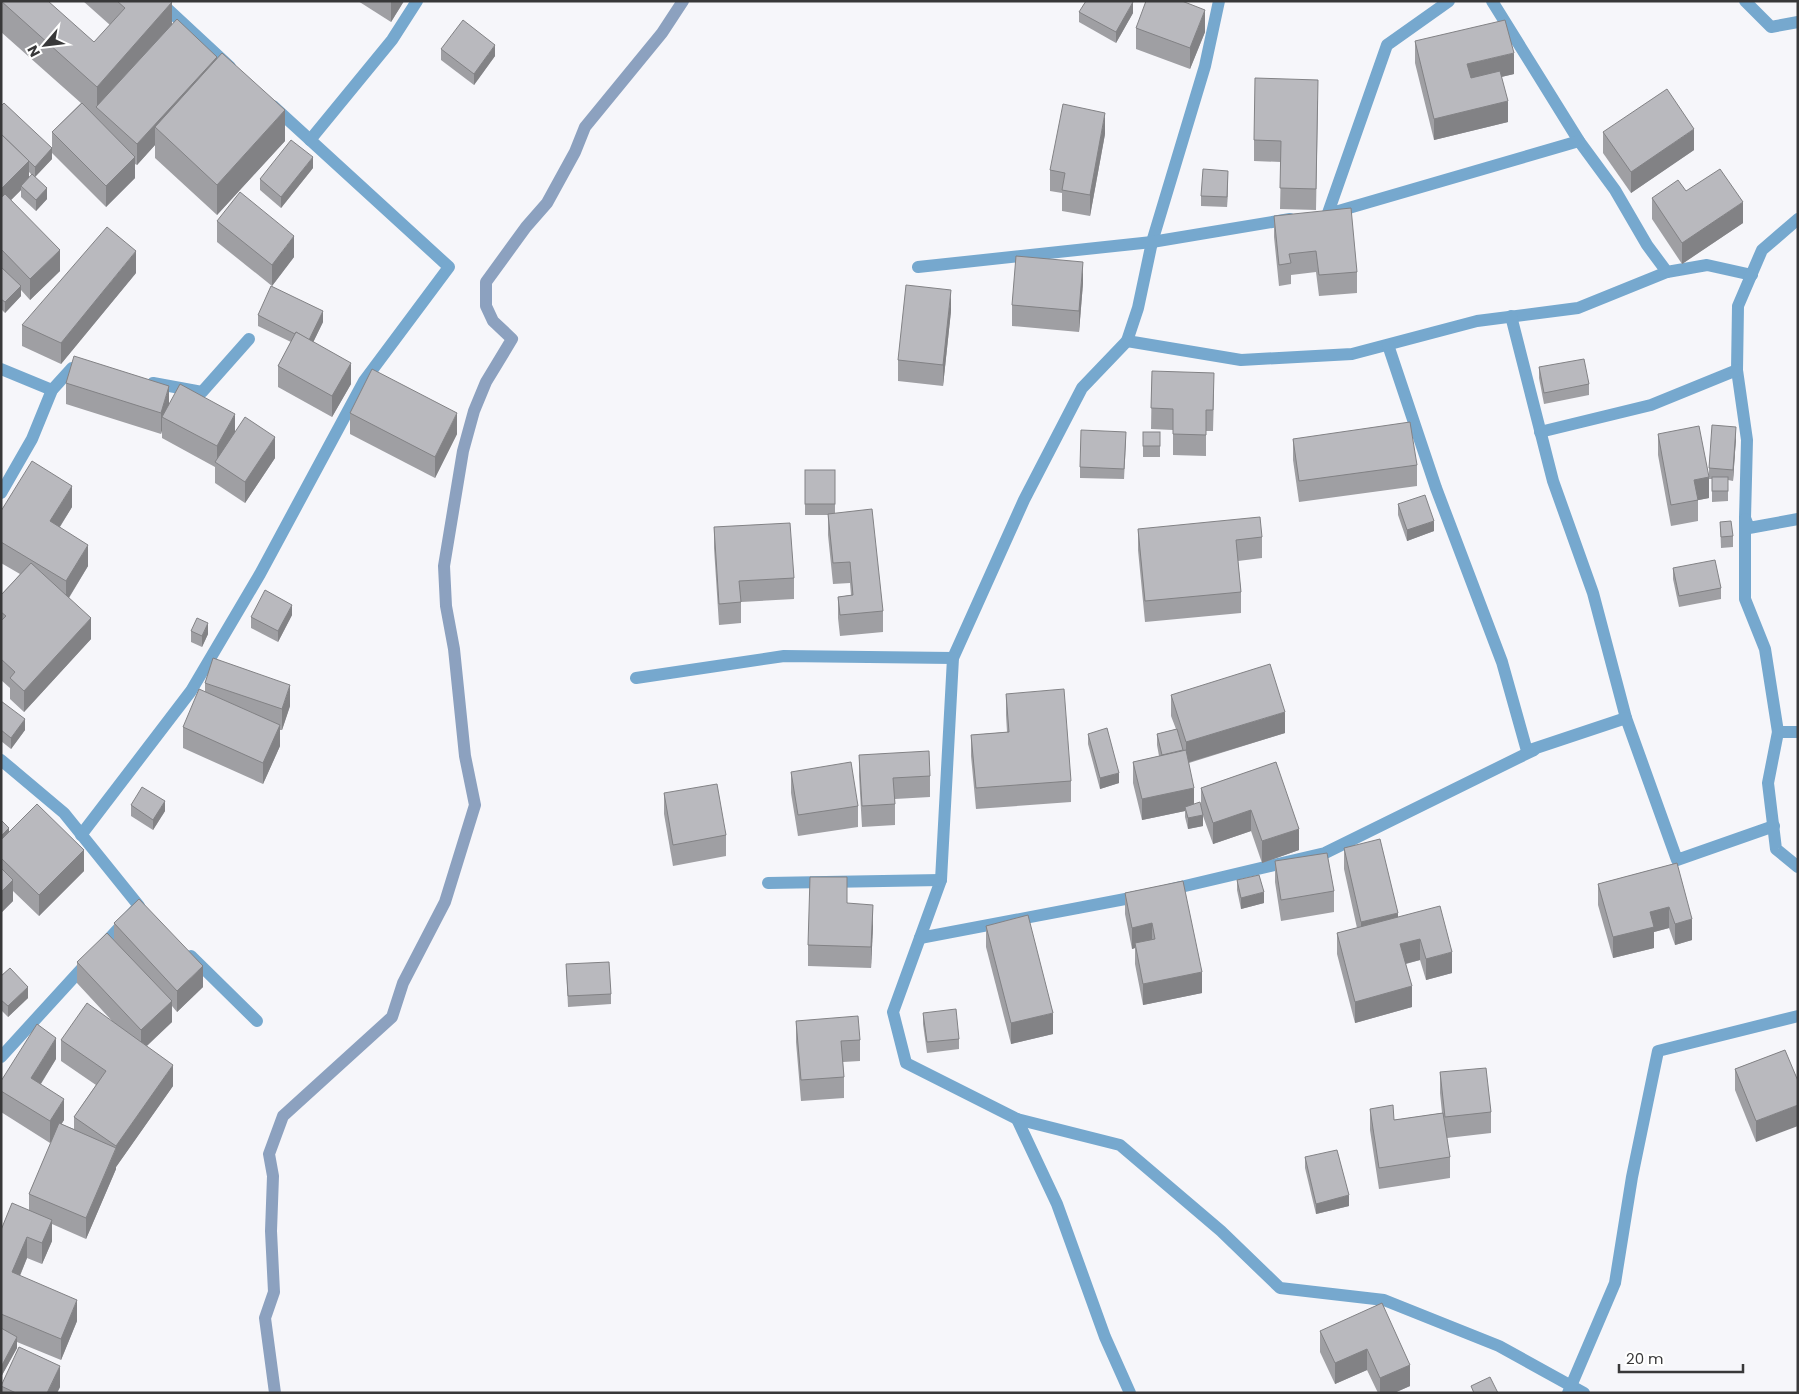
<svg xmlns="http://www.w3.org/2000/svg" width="1799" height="1394" font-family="Poppins,sans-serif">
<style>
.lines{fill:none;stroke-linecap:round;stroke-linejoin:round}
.stream{stroke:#8ca1bf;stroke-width:12}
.street{stroke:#76a8ce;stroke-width:12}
.wall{fill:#9f9fa3;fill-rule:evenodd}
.shaded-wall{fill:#828285}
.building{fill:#b9b9be;stroke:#828285}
</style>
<rect width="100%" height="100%" fill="#f6f6fa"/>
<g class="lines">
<path class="stream" d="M275,1393l-10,-75 9,-26 -3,-61 2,-55 -4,-22 14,-38 109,-99 11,-34 42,-81 30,-97 -10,-49 -11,-107 -8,-43 -2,-40 19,-115 11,-40 12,-29 26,-43 -19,-18 -7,-15v-24l40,-55 21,-24 28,-51 10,-25 77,-94 21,-32"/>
<g class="street">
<path d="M159,1l71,66"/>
<path d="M1219,1l-14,65 -53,176 -14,66 -11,33 114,19 111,-6 125,-33 101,-13 89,-36"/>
<path d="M1492,1l87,140 36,49 32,55 20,27 40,-7 45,10"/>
<path d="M1745,1l26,26 27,-5"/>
<path d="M310,140l82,-100 25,-39"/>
<path d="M1335,212l244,-71"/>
<path d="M1328,213l59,-168 62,-44"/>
<path d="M1798,219l-36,31 -24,56 -1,64 10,70 -2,78 4,10 49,-9"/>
<path d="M918,267l234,-25 138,-23"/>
<path d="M1511,316l42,165 40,112 33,125"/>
<path d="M1127,341l-45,47 -58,112 -71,158 -12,222 -48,132 13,51 111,56 103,26 101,86 59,57 104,12 115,46 85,47"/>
<path d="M1388,345l48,143 66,174 25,89 99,-33 51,142 97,-34"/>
<path d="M1,369l51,21"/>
<path d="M153,383l49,9 47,-53"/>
<path d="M1540,432l111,-27 86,-35"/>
<path d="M1,493l31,-54 20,-49 20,-22 12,2"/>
<path d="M1745,519v80l20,50 13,83"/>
<path d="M636,678l148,-22 169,2"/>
<path d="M1798,732h-20l-10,51 8,66 22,18"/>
<path d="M1,760l63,53 75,93 -138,151"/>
<path d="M81,835l110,-144 69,-117 104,-193 85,-114 -176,-161"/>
<path d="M768,883l173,-3"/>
<path d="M1168,890l157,-37 209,-103"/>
<path d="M920,938l221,-42"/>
<path d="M191,956l66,65"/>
<path d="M1017,1119l40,85 48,133 25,56"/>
<path d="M1568,1393l47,-110 17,-106 26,-126 140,-35"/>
</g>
</g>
<g class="wall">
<path d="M1,1l93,41 16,-17 -27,-24h88l1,23 45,35 68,82 -68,74 -62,-57v-13l-18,20 -2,-1v14l-29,29 -54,-54v6l-17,18 12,22 -11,12 -15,-14v-7l-10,10 49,71 -30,29 -9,-10v6l-16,17 -4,-4v-203l51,42v-16l29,-29 -80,-71zM29,172l3,3 -3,3z"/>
<path d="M358,1h46l-13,21z"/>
<path d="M1079,12l54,1 -17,30 -37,-21z"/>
<path d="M1136,28l69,4 -15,37 -54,-20z"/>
<path d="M1415,41l99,33 -13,3 7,45 -74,18 -19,-77z"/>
<path d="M441,49l54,7 -21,29 -33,-25z"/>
<path d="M1318,101l-2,109 -36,-1 1,-47 -27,-1v-21z"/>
<path d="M1603,132l91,18 -63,43 -28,-40z"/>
<path d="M1105,134l-15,82 -28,-5v-18l-12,-2v-21z"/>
<path d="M313,168l-32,40 -21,-18v-11z"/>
<path d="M1228,181l-1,26 -26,-1v-10z"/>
<path d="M1652,198l91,25 -61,41 -30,-45z"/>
<path d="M1274,216l83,56v21l-38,3 -3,-24 -25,3v9l-12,2 -5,-49z"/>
<path d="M217,221l77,36 -22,29 -55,-44z"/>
<path d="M136,273l-75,91 -39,-18v-21z"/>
<path d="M1083,283l-4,49 -67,-6v-21z"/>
<path d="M951,311l-8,75 -45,-5v-21z"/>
<path d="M258,315l65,7 -10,20 38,42 -19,33 -54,-30v-21l13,-24 -33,-16z"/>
<path d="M1539,367l50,17v11l-45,9 -5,-26z"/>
<path d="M1152,371l62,23 -1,37h-7v25l-33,-1v-25l-22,-1z"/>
<path d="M66,383l103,21 66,29 40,25 -30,45 -30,-20v-16l-53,-29v-8l-1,4 -95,-30z"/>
<path d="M350,413l107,21 -22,44 -85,-44z"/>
<rect x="1143" y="432" width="17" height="25"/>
<path d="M1658,434l51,43v-9l27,-30 -3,43 -5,-1v21l-16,1v-23h-3v19l-11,2v21l-27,5 -13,-71z"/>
<path d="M1293,439l124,26v21l-118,16 -6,-42z"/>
<path d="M1126,442l-2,37 -44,-1v-11z"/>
<path d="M805,470h30v44l48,97v21l-43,4 -2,-18v-21l13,-2 -1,-12 -17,1 -5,-49v-20h-23z"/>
<path d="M1398,504l36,27 -27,10 -9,-26z"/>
<path d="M72,507l-12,20 28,39 -19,32 22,41 -67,73 -14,-13v-11l-9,-8v-85l19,-21 -19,-11v-52z"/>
<path d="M1720,522l13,14v11l-12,1z"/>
<path d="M714,527l80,51v21l-53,3v21l-22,2 -5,-77z"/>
<path d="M1138,529l124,8v21l-24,3 3,31v21l-96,9 -7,-72z"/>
<path d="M1673,568l48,20v11l-42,8 -6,-28z"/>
<path d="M292,615l-14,27 -27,-14v-11z"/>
<path d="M191,631l17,3 -6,13 -11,-5z"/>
<path d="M205,683l85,23 -8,24h-2v16l-17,38 -80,-36v-21l22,-36z"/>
<path d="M1006,694l65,87v21l-95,7 -5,-53v-21l36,-3 -1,-17z"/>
<path d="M1171,695l114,38 -96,30 5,41 7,3v-19l75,-26 23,88 -37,13 -11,-32 -38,13 -10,-28v10l-15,3 -3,-12v-6l-43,9 -9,-37v-21l26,-6 -2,-11v-11l19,-5 -5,-13z"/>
<path d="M1,701l24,29 -14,19 -10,-8z"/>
<path d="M1088,734l31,49 -19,6 -12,-45z"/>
<path d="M859,755l71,21v21l-35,2v26l-33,2 -3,-51z"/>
<path d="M791,772l67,34v21l-60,9 -7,-43z"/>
<path d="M664,793l62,42v21l-53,10 -9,-52z"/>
<path d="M131,805l34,6 -12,19 -22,-14z"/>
<path d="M1,820l8,12 75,39 -45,45 -26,-25v10l-12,12z"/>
<path d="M1344,848l54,69 54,56 -26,7 -6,-20 -14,4 6,43 -57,16 -18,-69v-21l20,-5 -13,-59z"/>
<path d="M1275,861l59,30v21l-53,9 -6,-39z"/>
<path d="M1677,863l15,77 -17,5 -6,-17 -15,4v16l-41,10 -15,-53v-21z"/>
<path d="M1237,880l27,23 -23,6 -4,-19z"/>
<path d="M1183,881l19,112 -59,12 -8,-41v-16l-3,1 -7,-35v-21z"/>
<path d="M114,923l89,64 -26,25 -5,-6v16l-25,24 26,40 -57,81v2l-30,70 -34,-15v17l-10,23 -15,-6 -7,18 57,45 -16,39 -44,-18v6l-16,29v-147l28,-20v-16l25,-58 -4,7 -49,-31v-21l55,-32 -15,25 23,36 -3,4 13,5v-12l22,-32 -35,-24v-21l53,-17 -37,-40v-21l37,-22z"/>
<path d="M873,926l-2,42 -63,-2v-21z"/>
<path d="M986,926l67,108 -42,10 -25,-97z"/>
<path d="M566,964l45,30v10l-43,3z"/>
<path d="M1,976l27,22 -20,19 -7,-7z"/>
<path d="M923,1013l36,26v10l-32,4 -4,-29z"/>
<path d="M796,1021l64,19v21l-17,1 1,15v21l-43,3 -5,-59z"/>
<path d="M1785,1050l-29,92 -21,-52v-21z"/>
<path d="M1440,1072l51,40v21l-44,5 3,19v21l-71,11 -9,-59v-21l24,11 48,-7 -2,-20z"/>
<path d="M1305,1157l44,49 -33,8 -11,-46z"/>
<path d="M1320,1331l90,34v21l-16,7h-16l-11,-23 -32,14 -15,-32z"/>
<path d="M1,1384l59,3 -3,6h-56z"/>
</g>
<g class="shaded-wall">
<path d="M391,1h13l-13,21z"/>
<path d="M172,2v30l-75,76v-21z"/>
<path d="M1133,2v11l-17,30v-11z"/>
<path d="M1205,10v22l-15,37v-21z"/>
<path d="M495,45v11l-21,29v-11z"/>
<path d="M1514,53v21l-47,11v-21z"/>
<path d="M217,57v21l-62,49v18l-18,20v-21z"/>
<path d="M1508,101v21l-74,18v-21z"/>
<path d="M285,110v31l-68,74v-30z"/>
<path d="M1105,113v21l-15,82v-21z"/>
<path d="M1694,129v21l-63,43v-21z"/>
<path d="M52,148v11l-17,18v-10z"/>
<path d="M135,157v21l-29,29v-21z"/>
<path d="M313,157v11l-32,40v-11z"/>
<path d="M29,161v21l-8,4v4l-20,20v-21z"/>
<path d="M1228,171v10l-1,26v-10z"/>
<path d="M47,188v11l-11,12v-11z"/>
<path d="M1743,202v21l-61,41v-21z"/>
<path d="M294,236v21l-22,29v-21z"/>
<path d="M60,250v21l-30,29v-21z"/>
<path d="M136,251v22l-75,91v-21z"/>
<path d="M1083,262v21l-4,49v-21z"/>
<path d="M21,286v10l-16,17v-11z"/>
<path d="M951,290v21l-8,75v-21z"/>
<path d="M323,311v11l-14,29v-11z"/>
<path d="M351,363v21l-19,33v-21z"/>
<path d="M169,386v21l-7,10v13l-1,4v-21z"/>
<path d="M457,413v21l-22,44v-21z"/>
<path d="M235,414v21l-18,28v-17z"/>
<path d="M1736,427v11l-3,43v-11z"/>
<path d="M275,437v21l-30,45v-21z"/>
<path d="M1709,477v21l-15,3v-21z"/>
<path d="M72,486v21l-22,35v-21z"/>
<path d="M1434,521v10l-27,10v-11z"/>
<path d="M88,545v21l-22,36v-21z"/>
<path d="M292,605v10l-14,27v-11z"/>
<path d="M91,618v21l-67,73v-21z"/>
<path d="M208,623v11l-6,13v-11z"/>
<path d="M290,685v21l-8,24v-21z"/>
<path d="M1285,712v21l-99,30v-21z"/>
<path d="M25,719v11l-14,19v-11z"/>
<path d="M280,725v21l-17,38v-21z"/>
<path d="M1119,773v10l-19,6v-11z"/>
<path d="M1194,788v21l-9,-2v4l-43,9v-21z"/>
<path d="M165,801v10l-12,19v-10z"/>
<path d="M1251,810v21l-38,13v-21z"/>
<path d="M1203,815v11l-15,3v-11z"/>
<path d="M9,828v21l-8,8v-21z"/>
<path d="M1299,829v21l-37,13v-22z"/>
<path d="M84,850v21l-45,45v-21z"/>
<path d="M13,880v21l-12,12v-21z"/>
<path d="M1264,892v11l-23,6v-11z"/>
<path d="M873,905v21l-2,42v-21z"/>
<path d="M1669,907v21l-15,4v16l-41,10v-21l37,-25z"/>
<path d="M1398,913v21l-37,9v-21z"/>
<path d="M1692,919v21l-17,5v-21z"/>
<path d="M1152,923v21l-17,-1v5l-3,1v-21z"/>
<path d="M1420,939v21l-20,5v-21z"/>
<path d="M1452,952v21l-26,7v-21z"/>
<path d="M203,966v21l-26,25v-21z"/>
<path d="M1202,972v21l-59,12v-21z"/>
<path d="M1412,986v21l-57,16v-21z"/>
<path d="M28,987v11l-20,19v-11z"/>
<path d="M172,1001v21l-31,29v-21z"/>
<path d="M1053,1013v21l-42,10v-21z"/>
<path d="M56,1038v21l-25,40v-21z"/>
<path d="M173,1065v21l-57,81v2l-30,70v-21l30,-69v-3z"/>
<path d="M64,1099v21l-14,23v-22z"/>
<path d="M1798,1105v21l-42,16v-21z"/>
<path d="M1349,1195v11l-33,8v-10z"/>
<path d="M52,1220v21l-10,23v-21z"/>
<path d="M27,1237v21l-15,36v-22z"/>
<path d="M77,1300v21l-16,39v-21z"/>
<path d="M17,1337v11l-16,29v-10z"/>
<path d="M1367,1349v21l-32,14v-21z"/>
<path d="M1410,1365v21l-16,7h-14v-15z"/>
<path d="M60,1366v21l-3,6h-10z"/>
</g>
<g class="building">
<path d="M1,1h47l46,41 31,-34 -8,-7h54l1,1 -75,85z"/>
<path d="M1086,1h46l1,1 -17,30 -37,-20z"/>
<path d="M1146,1h36l23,9 -15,38 -54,-20z"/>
<path d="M177,19l40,38 -80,87 -41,-37z"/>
<path d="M463,20l32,25 -21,29 -33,-25z"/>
<path d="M1505,20l9,33 -47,11 4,14 29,-7 8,30 -74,18 -19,-78z"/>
<path d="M222,53l63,57 -68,75 -62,-58z"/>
<path d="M1255,78l63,2 -2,109 -36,-1 1,-47 -27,-1z"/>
<path d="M1667,89l27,40 -63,43 -28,-40z"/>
<path d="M4,103l48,45 -17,19 -34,-33v-28z"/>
<path d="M82,103l53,54 -29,29 -54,-54z"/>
<path d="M1063,104l42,9 -15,82 -28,-5 3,-17 -15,-3z"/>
<path d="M1,134l28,27 -28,28z"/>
<path d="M291,140l22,17 -32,40 -21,-18z"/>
<path d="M1203,169l25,2 -1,26 -26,-1z"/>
<path d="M1720,169l23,33 -61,41 -30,-45 26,-18 8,11z"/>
<path d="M32,174l15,14 -11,12 -15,-14z"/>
<path d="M240,192l54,44 -22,29 -55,-44z"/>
<path d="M5,194l55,56 -30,29 -29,-30v-51z"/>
<path d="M1351,208l6,64 -38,3 -3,-24 -27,3 2,9 -12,2 -5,-49z"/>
<path d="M107,227l29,24 -75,92 -39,-18z"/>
<path d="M1016,256l67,6 -4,49 -67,-6z"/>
<path d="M1,267l20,19 -16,16 -4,-3z"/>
<path d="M906,285l45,5 -8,75 -45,-5z"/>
<path d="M271,286l52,25 -14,29 -13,-8 -1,2 -37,-19z"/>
<path d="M296,332l55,31 -19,33 -54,-30z"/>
<path d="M74,356l95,30 -8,27 -95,-30z"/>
<path d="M1584,359l5,25 -45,9 -5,-26z"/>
<path d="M372,369l85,44 -22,44 -85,-44z"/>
<path d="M1152,371l62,2 -1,37h-7v25l-33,-1v-25l-22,-1z"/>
<path d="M180,384l55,30 -18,32 -55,-29z"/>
<path d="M245,417l30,20 -30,45 -30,-20z"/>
<path d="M1410,422l7,43 -118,16 -6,-42z"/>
<path d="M1712,425l24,2 -3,43 -24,-2z"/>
<path d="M1699,426l10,51 -15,3 4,20 -27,5 -13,-71z"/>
<path d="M1081,430l45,2 -2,37 -44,-2z"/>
<rect x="1143" y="432" width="17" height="14"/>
<path d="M32,461l40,25 -22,35 38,24 -22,36 -65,-39v-31z"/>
<rect x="805" y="470" width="30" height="34"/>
<rect x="1712" y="477" width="16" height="14"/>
<path d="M1425,495l9,26 -27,9 -9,-26z"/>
<path d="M872,509l11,102 -43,4 -2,-18 15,-2 -3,-33 -17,1 -5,-49z"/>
<path d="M1260,517l2,20 -26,3 5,52 -96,9 -7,-72z"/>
<path d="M1731,521l2,15 -12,1 -1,-15z"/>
<path d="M790,523l4,55 -55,3 2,21 -22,2 -5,-77z"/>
<path d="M1715,560l6,28 -42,8 -6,-28z"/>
<path d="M31,563l60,55 -67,73 -14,-13 5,-6 -14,-13v-38l5,-5 -5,-4v-17z"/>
<path d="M265,590l27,15 -14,26 -27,-14z"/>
<path d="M197,618l11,5 -6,13 -11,-5z"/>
<path d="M213,658l77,27 -8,24 -77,-26z"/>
<path d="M1270,664l15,48 -99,30 -15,-47z"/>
<path d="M199,689l81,36 -17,38 -80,-36z"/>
<path d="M1064,689l7,92 -95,7 -5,-53 38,-3 -3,-38z"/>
<path d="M1,701l24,18 -14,19 -10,-8z"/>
<path d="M1107,728l12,45 -19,5 -12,-44z"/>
<path d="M1177,729l6,21 -21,5 -5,-21z"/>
<path d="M1186,750l8,38 -52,11 -9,-37z"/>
<path d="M929,751l1,25 -37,2 2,26 -33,2 -3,-51z"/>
<path d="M851,762l7,44 -60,9 -7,-43z"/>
<path d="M1276,762l23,67 -37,12 -11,-31 -38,13 -12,-35z"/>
<path d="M717,784l9,51 -53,10 -9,-52z"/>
<path d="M142,787l23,14 -12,19 -22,-15z"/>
<path d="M1200,802l3,13 -15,3 -3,-11z"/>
<path d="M37,804l47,46 -45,45 -38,-37v-18z"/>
<path d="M1,820l8,8 -8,8z"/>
<path d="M1380,839l18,74 -37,9 -17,-74z"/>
<path d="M1327,853l7,38 -53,9 -6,-39z"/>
<path d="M1677,863l15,56 -17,5 -6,-17 -19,5 4,15 -41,10 -15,-53z"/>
<path d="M1,868l12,12 -12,12z"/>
<path d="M1259,875l5,17 -23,6 -4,-18z"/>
<path d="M810,877h37v26l26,2 -2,42 -63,-2z"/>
<path d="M1183,881l19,91 -59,12 -8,-41 20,-4 -3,-16 -20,5 -7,-35z"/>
<path d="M139,899l64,67 -26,25 -63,-68z"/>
<path d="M1440,906l12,46 -26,7 -6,-20 -20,5 12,42 -57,16 -18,-69z"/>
<path d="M1028,915l25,98 -42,10 -25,-97z"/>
<path d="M107,933l65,68 -31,29 -64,-68z"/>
<path d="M609,962l2,32 -43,2 -2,-32z"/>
<path d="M10,968l18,19 -20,19 -7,-6v-24z"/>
<path d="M87,1003l86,62 -57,81 -42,-29 32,-46 -45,-31z"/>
<path d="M956,1009l3,30 -32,3 -4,-29z"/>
<path d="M858,1016l2,24 -19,1 3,36 -43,3 -5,-59z"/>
<path d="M37,1024l19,14 -25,40 33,21 -14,22 -49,-30v-10z"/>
<path d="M1785,1050l13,31v24l-42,16 -21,-52z"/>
<path d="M1486,1068l5,44 -46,5 -5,-45z"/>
<path d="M1393,1105l1,15 49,-7 7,44 -71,11 -9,-59z"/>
<path d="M59,1123l57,25 -30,70 -57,-24z"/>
<path d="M1337,1150l12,45 -33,9 -11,-47z"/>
<path d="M12,1203l40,17 -10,23 -15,-6 -15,35 65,28 -16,39 -60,-25v-84z"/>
<path d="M1382,1303l28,62 -30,13 -13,-29 -32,14 -15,-32z"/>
<path d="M1,1328l16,9 -16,30z"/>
<path d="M19,1347l41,19 -13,27h-31l-15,-7z"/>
<path d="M1490,1377l8,16h-24l-3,-7z"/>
</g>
<rect width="1799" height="1394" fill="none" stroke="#383839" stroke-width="5"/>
<g transform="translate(45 45) rotate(242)" stroke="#ffffff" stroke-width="4" paint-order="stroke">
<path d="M0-4L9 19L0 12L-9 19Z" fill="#383839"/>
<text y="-8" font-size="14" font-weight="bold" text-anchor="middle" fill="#383839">N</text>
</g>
<path d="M1619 1364v8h124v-8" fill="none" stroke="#383839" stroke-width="2.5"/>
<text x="1626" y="1364" font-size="15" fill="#383839" stroke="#ffffff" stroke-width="4" paint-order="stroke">20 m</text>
</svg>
